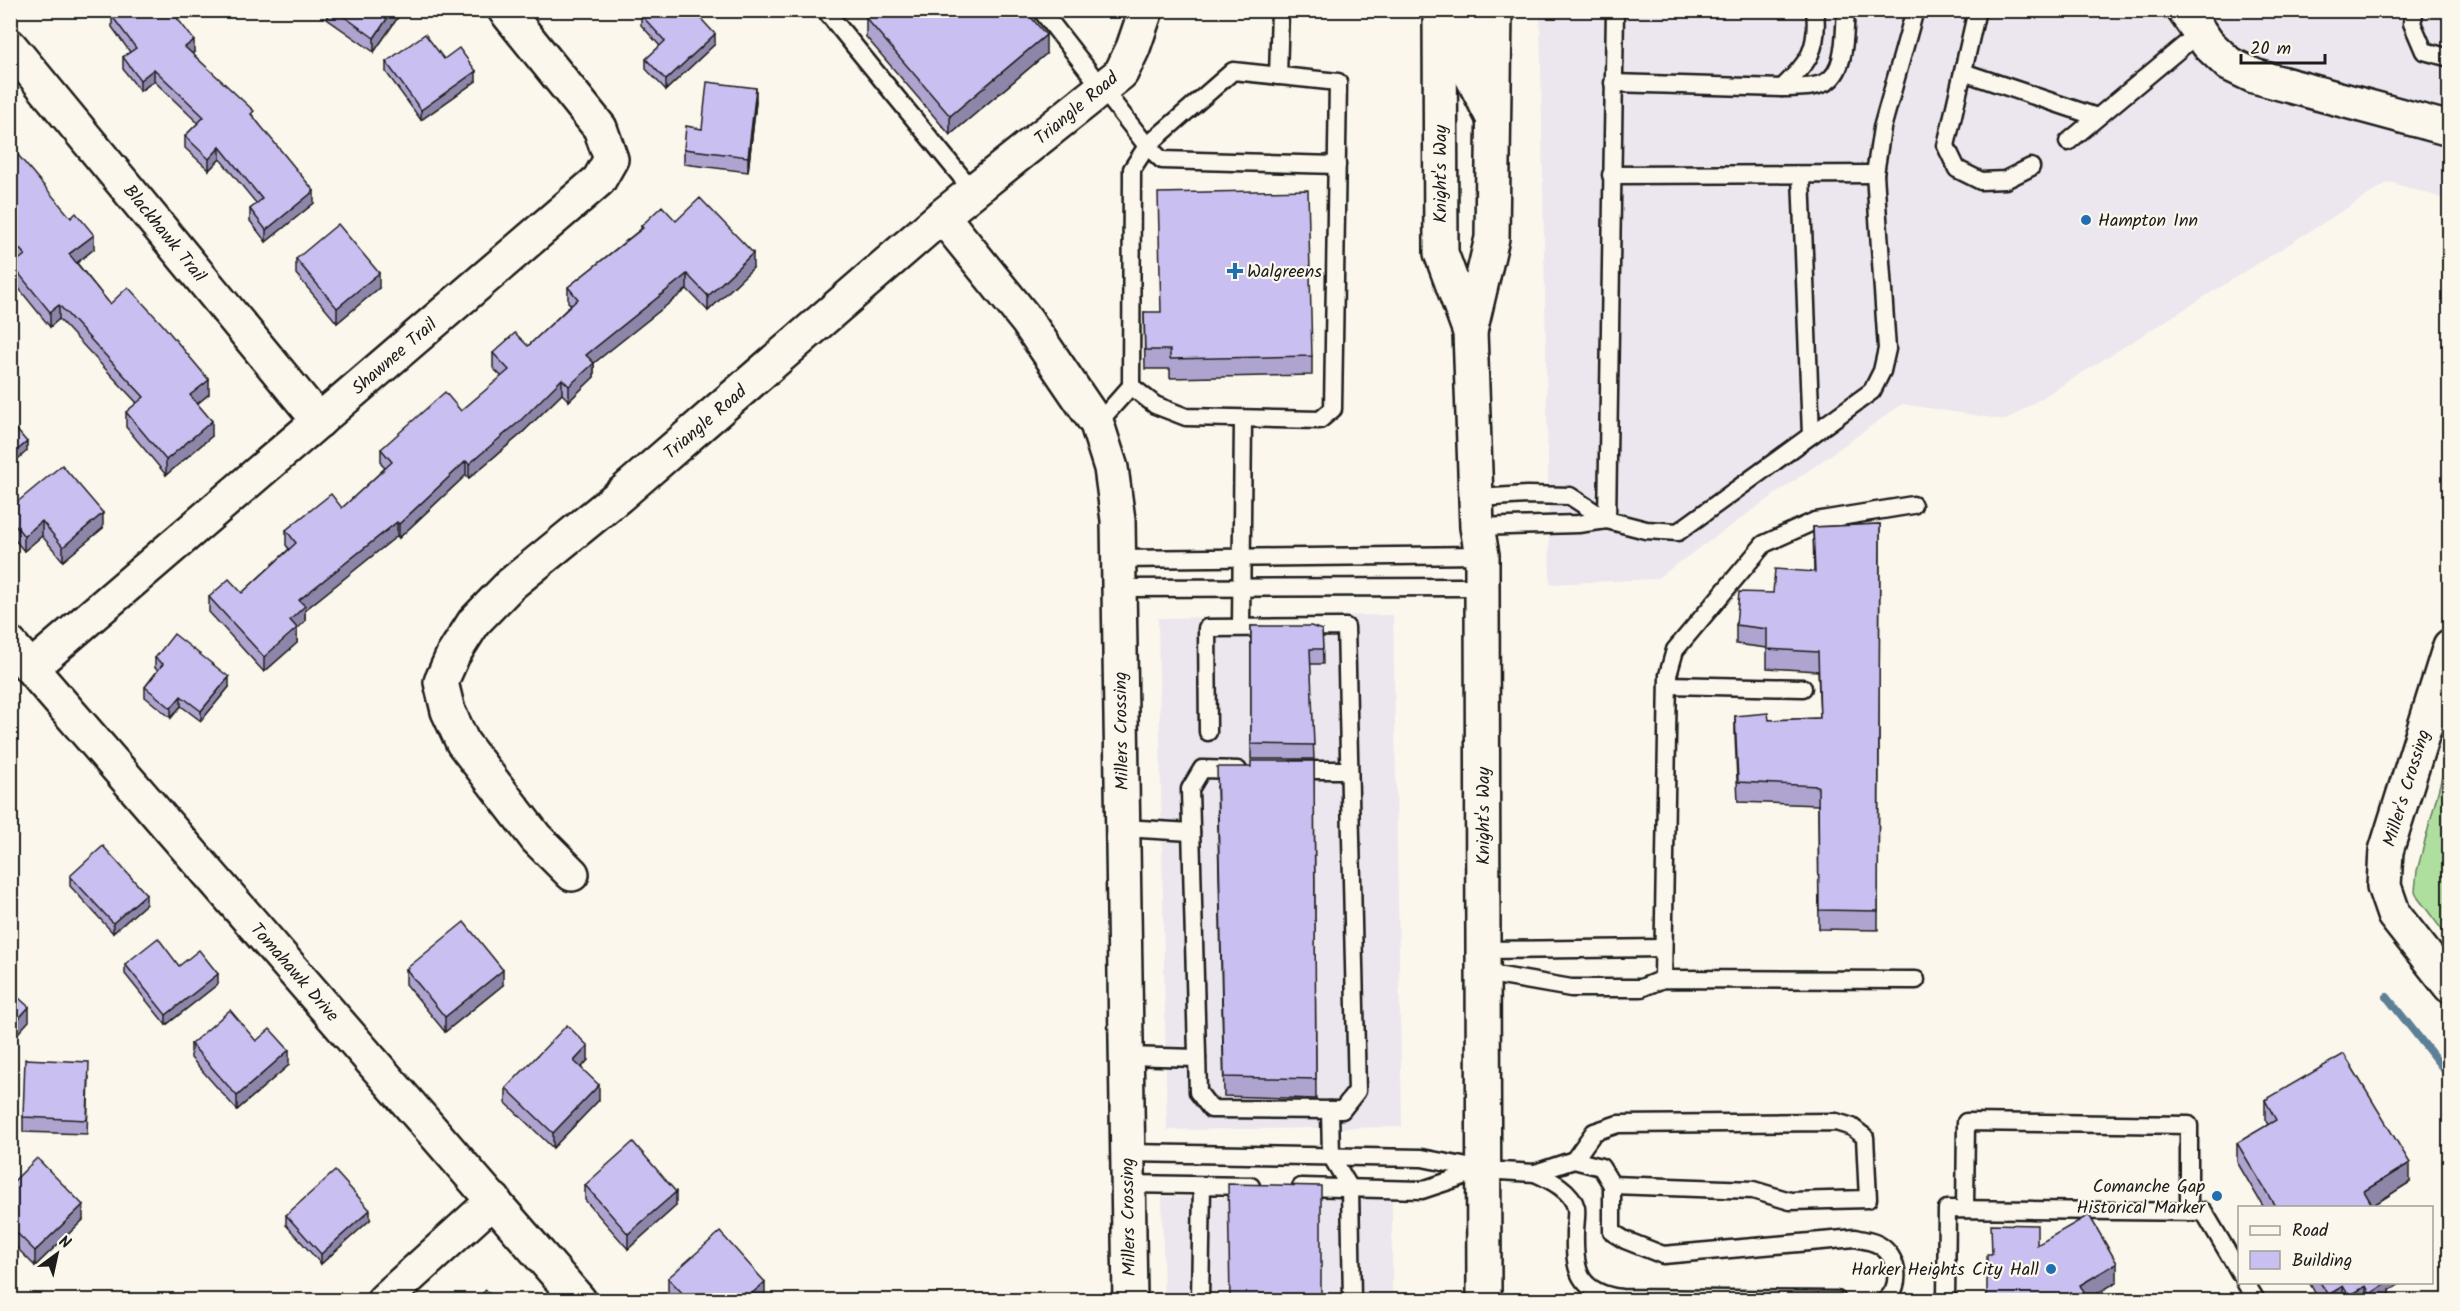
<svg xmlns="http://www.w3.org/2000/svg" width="2460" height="1311" font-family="Kalam,sans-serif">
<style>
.built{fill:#ece6ee}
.green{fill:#afdf9f;stroke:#667e5e;stroke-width:1.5}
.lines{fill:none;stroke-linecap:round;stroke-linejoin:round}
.stream{stroke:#5d8096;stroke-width:8}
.lane-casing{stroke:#1c1c1c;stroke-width:21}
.street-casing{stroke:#1c1c1c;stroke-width:38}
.secondary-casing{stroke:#1c1c1c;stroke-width:38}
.lane{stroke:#fbf7ec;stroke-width:16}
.street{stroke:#fbf7ec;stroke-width:33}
.secondary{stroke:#fbf7ec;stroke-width:33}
.wall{fill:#aea4cf;stroke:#1c1c1c;stroke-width:1.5}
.shaded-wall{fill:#8d86a9;stroke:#1c1c1c;stroke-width:1.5}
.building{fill:#cabff1;stroke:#1c1c1c;stroke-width:1.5}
.poi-dot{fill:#1f6fb2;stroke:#fbf7ec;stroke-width:2}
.labels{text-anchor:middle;stroke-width:4.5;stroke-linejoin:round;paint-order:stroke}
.street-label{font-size:18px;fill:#1c1c1c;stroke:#fbf7ec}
.poi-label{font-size:18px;fill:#1c1c1c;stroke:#fbf7ec;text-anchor:start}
</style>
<rect width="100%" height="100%" fill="#fbf7ec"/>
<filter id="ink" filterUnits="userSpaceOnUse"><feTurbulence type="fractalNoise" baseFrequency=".0167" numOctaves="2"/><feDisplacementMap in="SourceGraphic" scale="12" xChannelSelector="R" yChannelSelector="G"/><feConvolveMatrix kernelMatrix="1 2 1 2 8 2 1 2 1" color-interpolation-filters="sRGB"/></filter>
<g filter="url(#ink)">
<g class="built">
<path d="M1540,11h909v189l-60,-18 -383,238 -104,-16 -246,175 -106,5z"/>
<path d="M1393,615l9,512 -235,3 -9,-512z"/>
<path d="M1162,1197l230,2v101h-228z"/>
</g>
<path class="green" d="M2449,750v189l-31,-41 -3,-7 2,-20z"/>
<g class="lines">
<path class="stream" d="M2387,997l63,80"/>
<defs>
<g id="lane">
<path d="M825,10l148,181"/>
<path d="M1041,10l106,136 15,14 175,5"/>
<path d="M1615,10l-8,510 39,10 32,2 194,-141 10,-20 5,-22 -12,-175 7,-46 33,-118"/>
<path d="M1977,10l-31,136 11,23 24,12 24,-1 26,-13"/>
<path d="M2415,10l-3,13 12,28 26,7"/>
<path d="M1233,71l105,11 -5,327 -13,11 -134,-3 -31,-12 -24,-19 1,-217 15,-23z"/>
<path d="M1963,72l134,45"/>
<path d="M1278,76l2,-66"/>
<path d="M1613,83l169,5c14,-1 29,1 42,-5 23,-10 20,-51 22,-73"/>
<path d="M1782,88c27,-26 37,-39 33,-78"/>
<path d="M2068,142l132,-110"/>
<path d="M1611,175l264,-1"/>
<path d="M1801,175l10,260"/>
<path d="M1097,424l34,-38"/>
<path d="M1477,527l101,-3 29,-4 -37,-24 -43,-1 -50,3"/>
<path d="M1119,559l363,-4"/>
<path d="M1119,588l363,-1"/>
<path d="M1241,627l2,-208"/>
<path d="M1668,685l135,3"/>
<path d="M1208,732l-1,-104 139,-1 11,464 -15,19 -131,-1 -13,-17 -8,-303 12,-20 36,1"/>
<path d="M1293,770h56"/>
<path d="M1123,828l68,4"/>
<path d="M1484,950l179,-2"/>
<path d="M1484,973l87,15h70l22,-9 253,1"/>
<path d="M1663,979l5,-304 7,-25 89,-106 51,-23 98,-16"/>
<path d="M1126,1056l71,2"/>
<path d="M1330,1110l1,46 19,32 2,112"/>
<path d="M1127,1153l295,5 61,12 52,3 39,-13 27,7 11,18v47l13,8 38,15 192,-17c7,2 18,3 24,7 19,11 24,40 7,55"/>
<path d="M1574,1160l20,-28 24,-8 218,-2 16,5 13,10 3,62 -78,2 -37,-11 -141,-5"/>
<path d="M1535,1173c15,7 37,17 41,35 1,7 -1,17 -1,24 -1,39 3,60 46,66l216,2"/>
<path d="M1128,1184l123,2"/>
<path d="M1301,1187l121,3 60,-20"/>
<path d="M1965,1209l1,-87 223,3v87"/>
<path d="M2245,1282l11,18"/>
<path d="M1200,1300l2,-114"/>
<path d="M1946,1300l1,-91 257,3 36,61"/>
</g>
<g id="street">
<path d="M2184,10l24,34 21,20 25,12 196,53"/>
<path d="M10,46l309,375"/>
<path d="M942,216l85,105 70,103 14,44 7,52 12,780"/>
<path d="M10,644l569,656"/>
<path d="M2450,646l-64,205 -2,35 10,29 56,71"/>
<path d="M31,668l568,-488 12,-21 -11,-31 -95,-118"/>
<path d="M572,874l-36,-36 -33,-43 -40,-52 -15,-32 -7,-29 12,-27 21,-33 37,-38 108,-88 323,-280 179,-143 12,-25 13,-38"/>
<path d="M384,1300l110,-100"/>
</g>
<g id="secondary">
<path d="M1440,10l1,243 29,79"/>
<path d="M1468,10v59l24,47"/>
<path d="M1484,1300l-2,-713v-32l-5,-28 -7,-195 22,-94 3,-228"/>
</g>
</defs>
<use href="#lane" class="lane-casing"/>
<use href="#street" class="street-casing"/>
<use href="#secondary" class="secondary-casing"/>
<use href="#lane" class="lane"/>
<use href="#street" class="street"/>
<use href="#secondary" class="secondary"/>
</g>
<g class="wall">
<path d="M75,10h11l-6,6z"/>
<path d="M327,10h76l-29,42 -47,-33z"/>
<path d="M641,15l74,29 -49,46 -20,-21v-10l14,-13 -19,-21z"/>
<path d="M112,16l82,36 -2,1 62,64 60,86 -48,39 -16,-21v-12l7,-5 -37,-45 -11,11 -24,-22v-12l13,-13 -44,-42 -14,10 -17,-22v-12l7,-5 -18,-25z"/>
<path d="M866,18l180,36 -96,81 -84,-98z"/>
<path d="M444,59l32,22 -55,39 -35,-48v-10z"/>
<path d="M756,102l-8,70 -64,-8v-15l18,-20z"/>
<path d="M10,151l84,98 -17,14 33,41 99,90 -12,10 15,32 -46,39 -40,-48v-15l11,-9 -78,-84 -9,8 -38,-47v-15l6,-4 -8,-8z"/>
<path d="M676,221l77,47 -45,43 -21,-22 -93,74v14l-25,24 -7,-7 -42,41 -51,43 -3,-3 -67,63 -2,-2 -92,74v11l-8,8v14l-33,29 -55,-60v-15l33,-4 47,-44 -3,-4v-15l56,-22 43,-40 -4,-4v-15l80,-38 41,-34 -9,-9v-15l35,-7 43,-41 -3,-3v-15l73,-58v-3z"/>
<path d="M296,259l83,29 -42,35 -41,-49z"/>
<path d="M1144,312l168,44v19l-142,3v-9h-25z"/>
<path d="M10,508l93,20 -40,33 -21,-25 -18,15 -14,-17z"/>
<path d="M1880,524l-2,406 -59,-1 -1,-124 -80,-3 -3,-67v-19l34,4 51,-2 -2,-47 -51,-3v-20l-31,-4v-19l37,-32 41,-21 -1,-45z"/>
<path d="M1251,626l71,4 1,34h-13l4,95h-63z"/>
<path d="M155,658l74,29 -28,34 -20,-15 -10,12 -26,-21v-10l13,-17 -3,-2z"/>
<path d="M1314,761l2,338 -92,-3 -7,-310 34,-19z"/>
<path d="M70,876l76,28 -33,29 -43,-47z"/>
<path d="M125,964l54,2 39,18 -52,41 -41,-51z"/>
<path d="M406,969l97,16 -58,47 -39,-48z"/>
<path d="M256,1041l33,24 -52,45 -46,-52v-14z"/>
<path d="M588,1060l-7,8 18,32 -46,48 -47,-45v-15z"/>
<path d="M89,1077l-2,57 -64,-2v-15z"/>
<path d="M2265,1100l145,82 -37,23 1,3h-110l-27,-46v-19l31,-18 -3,-6z"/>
<path d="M10,1183l73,37 -48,46 -25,-25z"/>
<path d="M585,1185l91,21 -48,43 -43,-49z"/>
<path d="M286,1215l84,5 -49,44 -35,-39z"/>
<path d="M668,1278l97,19 -5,3h-84l-8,-7z"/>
<path d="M2309,1282h94l-13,8v10h-71z"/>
</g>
<g class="shaded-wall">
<path d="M80,10h6l-6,6z"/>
<path d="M393,10h10l-29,42v-14z"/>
<path d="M715,34v10l-49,46v-10z"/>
<path d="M1046,35v19l-96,81v-19z"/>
<path d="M194,40v12l-9,7v-12z"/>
<path d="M154,69v12l-14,10v-11z"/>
<path d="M476,71v10l-55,39v-10z"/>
<path d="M756,88v14l-8,70v-15z"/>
<path d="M220,147v12l-11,11v-11z"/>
<path d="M314,191v12l-48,39v-12z"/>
<path d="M94,235v14l-25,20v-15z"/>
<path d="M753,253v15l-45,43v-15z"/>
<path d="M379,273v15l-42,35v-15z"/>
<path d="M687,274v15l-93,74v14l-25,24v-15l17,-31z"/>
<path d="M59,305v14l-9,8v-15z"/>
<path d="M562,379v15l-42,41 -51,43v-14z"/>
<path d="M209,380v14l-19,16v-15z"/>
<path d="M212,421v15l-46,39v-15z"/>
<path d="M27,442v9l-17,15v-10z"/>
<path d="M466,461v14l-67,63v-14z"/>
<path d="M103,513v15l-40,33v-14z"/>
<path d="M42,521v15l-18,15v-15z"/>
<path d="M397,522v14l-92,74v11l-8,8v14l-33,29v-15l26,-37 9,-20z"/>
<path d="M229,677v10l-28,34v-10z"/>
<path d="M181,696v10l-10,12v-10z"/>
<path d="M146,894v10l-33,29v-10z"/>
<path d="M503,970v15l-58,47v-15z"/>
<path d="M218,974v10l-52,41v-10z"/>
<path d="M29,1007v14l-19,21v-14z"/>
<path d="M588,1046v14l-14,16v-15z"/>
<path d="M289,1050v15l-52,45v-14z"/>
<path d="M599,1085v15l-46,48v-15z"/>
<path d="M2410,1163v19l-41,26 -5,-17z"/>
<path d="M676,1192v14l-48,43v-15z"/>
<path d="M83,1205v15l-48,46v-15z"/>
<path d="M370,1210v10l-49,44v-10z"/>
<path d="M2117,1263v19l-31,18 -6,-15z"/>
<path d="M765,1282v15l-5,3h-16z"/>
<path d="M2385,1282h18l-13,8v10h-20v-6z"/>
<path d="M2343,1286v14h-15v-5z"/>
<path d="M2366,1286v14h-17v-4z"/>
</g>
<g class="building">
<path d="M119,10h52l23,30 -9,7 69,64 -3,3 63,77 -48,39 -16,-21 12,-10 -42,-52 -11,12 -24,-23 19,-19 -50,-48 -14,11 -17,-23 13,-9 -24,-32z"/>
<path d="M335,10h58l-19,28z"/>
<path d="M645,10h48l22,24 -49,46 -20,-21 19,-18 -24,-26z"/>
<path d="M875,10h150l21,25 -96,81 -84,-98z"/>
<path d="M425,34l19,25 15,-11 17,23 -55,39 -35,-48z"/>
<path d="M707,82l49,6 -8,69 -64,-8 2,-23 16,3z"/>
<path d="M13,149l58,69 5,-5 18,22 -25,19 41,50 18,-17 35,38 46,55 -19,15 22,26 -46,39 -40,-48 18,-15 -85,-92 -9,7 -38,-47 13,-10 -15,-17v-87z"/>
<path d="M1308,190l4,166 -142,3v-9h-25l-1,-38h17l-3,-119z"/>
<path d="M700,198l53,55 -45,43 -21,-22 -101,81 8,8 -25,23 -7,-7 -42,42 -51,43 -3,-3 -67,63 -2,-2 -98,78 6,6 -15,14 7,8 -33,29 -55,-60 20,-18 13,14 54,-50 -10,-13 45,-36 11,14 50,-46 -11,-13 64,-57 16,19 48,-41 -16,-17 22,-20 13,13 50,-47 -10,-12 75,-59 -2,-2 21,-20 14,15z"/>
<path d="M338,224l41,49 -42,35 -41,-49z"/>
<path d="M10,422l17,20 -17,14z"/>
<path d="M62,465l41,48 -40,34 -21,-26 -18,15 -14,-17v-11z"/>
<path d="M1880,524l-2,387 -59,-1 -1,-124 -80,-4 -3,-66 33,-3 1,7 51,-2 -2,-66 -51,-3v-20l-31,-4 3,-33 34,1 2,-24 40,3 -2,-45z"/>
<path d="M1251,626h60l11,4 1,19h-13l4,96 -63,-1z"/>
<path d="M174,634l55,43 -28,34 -20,-15 -10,12 -26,-21 18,-23 -8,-6z"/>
<path d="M1251,761h63l2,318 -92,-2 -7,-310h34z"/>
<path d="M103,846l43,48 -33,29 -43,-47z"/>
<path d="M464,922l39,48 -58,47 -39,-48z"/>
<path d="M158,938l21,28 20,-16 19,24 -52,41 -41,-51z"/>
<path d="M10,990l19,17 -19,21z"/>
<path d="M230,1010l26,31 14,-12 19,21 -52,46 -46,-52z"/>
<path d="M567,1025l21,21 -14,15 25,24 -46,48 -47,-45z"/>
<path d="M2344,1054l66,109 -46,28 10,17h-98l-39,-65 39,-23 -11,-20z"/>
<path d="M25,1059l64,3 -2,58 -64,-3z"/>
<path d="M633,1142l43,50 -48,42 -43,-49z"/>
<path d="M37,1158l46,47 -48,46 -25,-25v-43l1,1z"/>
<path d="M335,1171l35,39 -49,44 -35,-39z"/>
<path d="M1228,1184l93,2v114h-91z"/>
<path d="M2089,1215l28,48 -37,22 8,15h-101v-46h5l-1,-30 46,1v20z"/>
<path d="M720,1232l45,50 -21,18h-55l-21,-22z"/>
<path d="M2320,1282h68l-18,12 -4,-8 -17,10 -6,-10 -15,9z"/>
<path d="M486,1290l9,10h-20z"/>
</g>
</g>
<g class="poi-dot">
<circle cx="2086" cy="220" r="6"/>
<path d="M1232 262h6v6h6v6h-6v6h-6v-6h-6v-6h6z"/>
<circle cx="2217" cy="1196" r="6"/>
<circle cx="2051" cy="1269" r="6"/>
</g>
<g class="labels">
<g class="street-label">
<text transform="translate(1076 108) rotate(-40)" y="6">Triangle Road</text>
<text transform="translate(1440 174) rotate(-90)" y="6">Knight's Way</text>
<text transform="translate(165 233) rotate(51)" y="6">Blackhawk Trail</text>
<text transform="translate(394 356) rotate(-41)" y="6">Shawnee Trail</text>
<text transform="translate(705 422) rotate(-41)" y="6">Triangle Road</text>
<text transform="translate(1121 731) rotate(-91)" y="6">Millers Crossing</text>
<text transform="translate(2406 788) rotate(-73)" y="6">Miller's Crossing</text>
<text transform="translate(1483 816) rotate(-90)" y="6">Knight's Way</text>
<text transform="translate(295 972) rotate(49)" y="6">Tomahawk Drive</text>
<text transform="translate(1128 1217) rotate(-91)" y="6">Millers Crossing</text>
</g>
<g class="poi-label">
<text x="2098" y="226">Hampton Inn</text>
<text x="1247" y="277">Walgreens</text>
<text x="2205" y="1192" text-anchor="end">Comanche Gap<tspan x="2205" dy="21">Historical Marker</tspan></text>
<text x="2039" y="1275" text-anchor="end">Harker Heights City Hall</text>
</g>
</g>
<rect width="2460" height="1311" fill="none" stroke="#fbf7ec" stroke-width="36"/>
<rect x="18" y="18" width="2424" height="1275" fill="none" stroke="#1c1c1c" stroke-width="2" filter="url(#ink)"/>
<rect x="2238" y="1206" width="195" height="78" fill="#fbf7ec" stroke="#a29f99" stroke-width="1.5"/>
<rect x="2250" y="1226" width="30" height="9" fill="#fbf7ec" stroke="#a29f99" stroke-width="1.5"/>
<text x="2292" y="1236" font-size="18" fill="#1c1c1c">Road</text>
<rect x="2250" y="1251" width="30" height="18" fill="#cabff1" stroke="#a29f99" stroke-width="1.5"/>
<text x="2292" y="1266" font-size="18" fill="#1c1c1c">Building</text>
<g transform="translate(57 1254) rotate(33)" stroke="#fbf7ec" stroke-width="4.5" paint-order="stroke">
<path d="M0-4.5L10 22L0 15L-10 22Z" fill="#1c1c1c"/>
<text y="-9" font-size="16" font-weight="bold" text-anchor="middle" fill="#1c1c1c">N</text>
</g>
<path d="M2241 54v9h84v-9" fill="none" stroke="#1c1c1c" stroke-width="3"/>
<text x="2250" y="54" font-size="18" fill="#1c1c1c" stroke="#fbf7ec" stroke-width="4.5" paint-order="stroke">20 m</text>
</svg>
